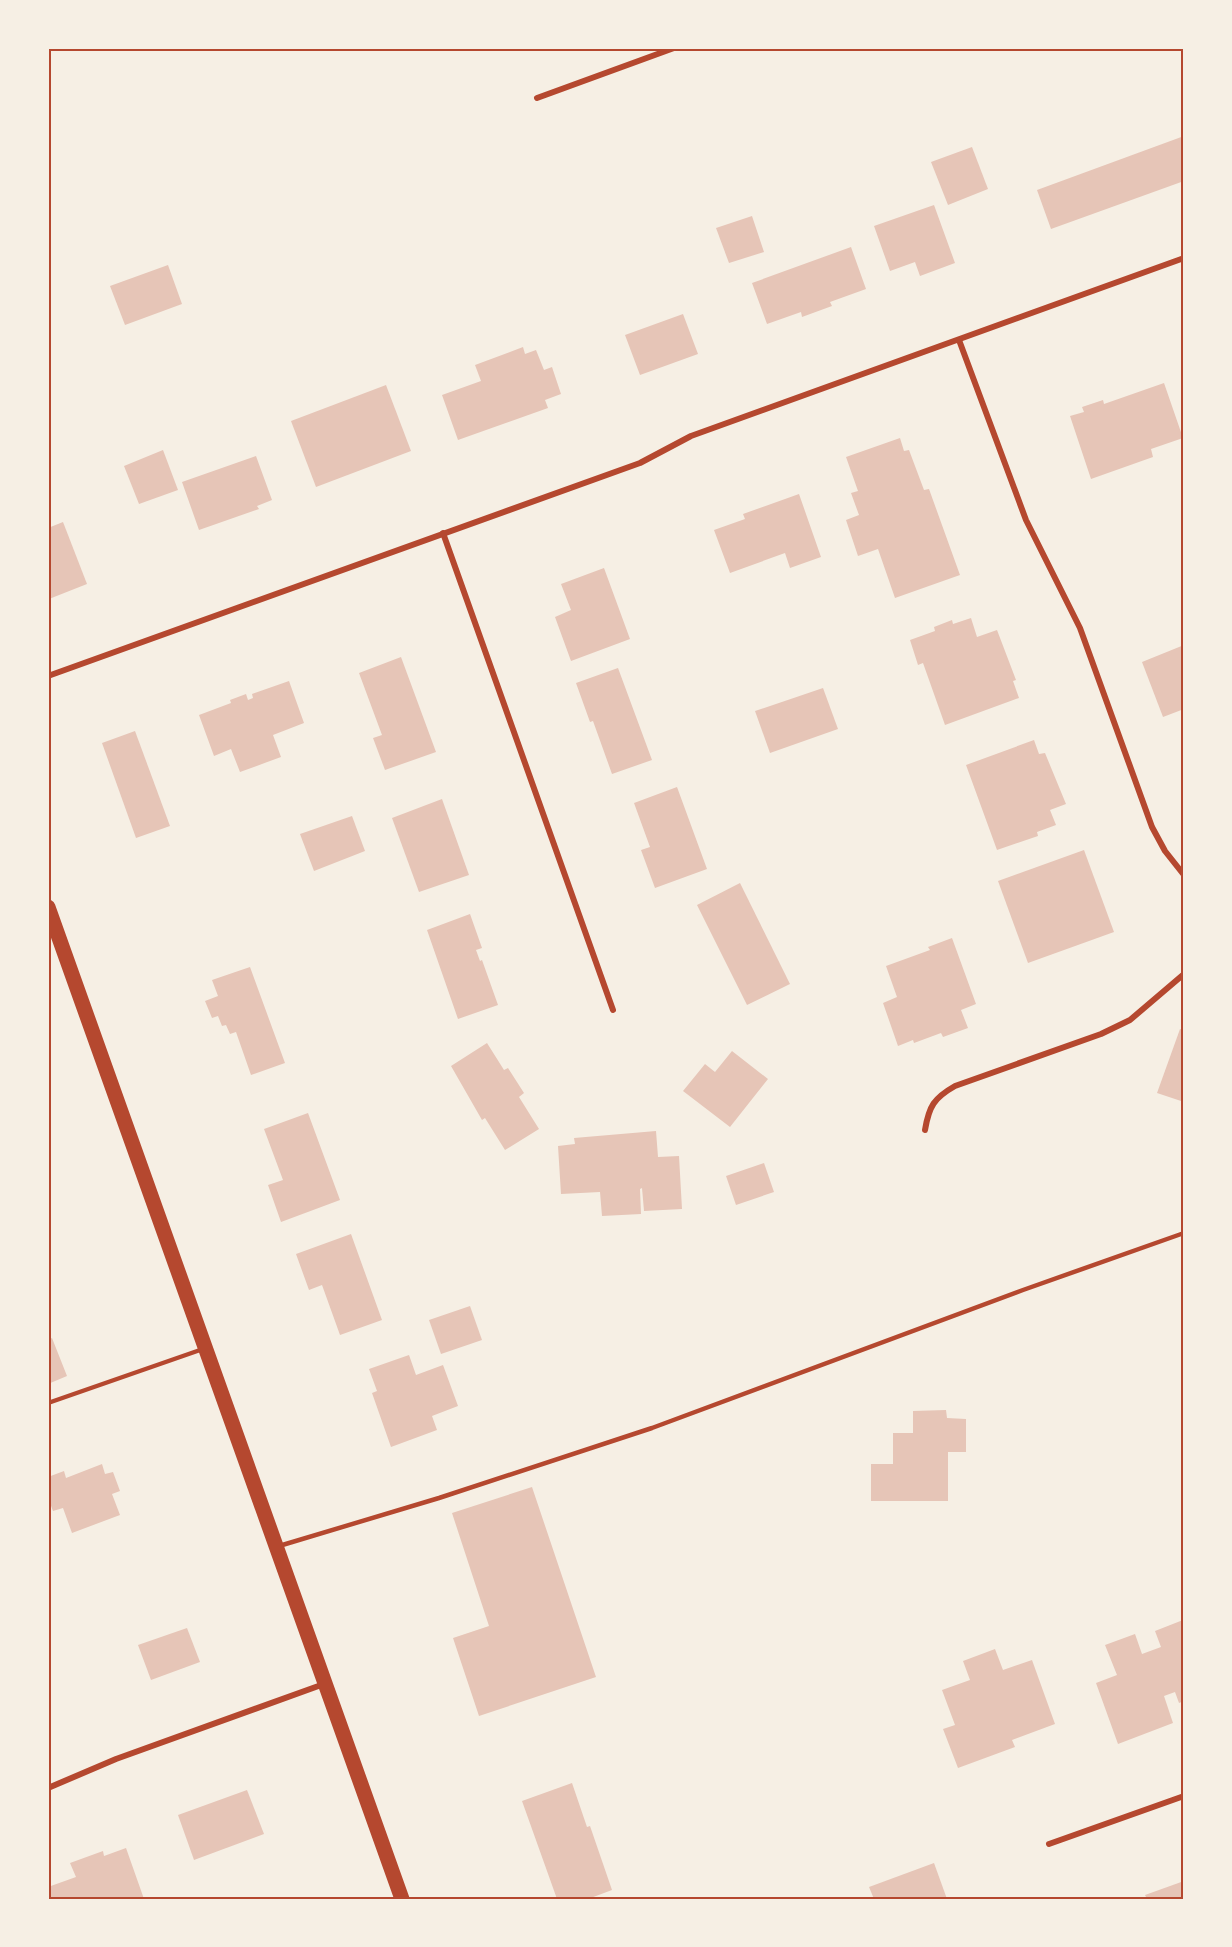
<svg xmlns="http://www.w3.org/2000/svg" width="1232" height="1947" font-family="'Libre Baskerville',serif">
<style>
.building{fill:#e6c5b7}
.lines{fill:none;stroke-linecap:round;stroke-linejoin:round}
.service{stroke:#b5482f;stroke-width:4.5}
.minor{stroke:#b5482f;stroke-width:6}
.primary{stroke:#b5482f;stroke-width:15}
.neatline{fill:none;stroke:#b5482f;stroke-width:2}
</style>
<rect width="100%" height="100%" fill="#f6efe4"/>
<g class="building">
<path d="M1184,136v45l-133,48 -14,-39z"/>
<path d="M972,147l16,42 -40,16 -17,-43z"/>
<path d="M934,205l21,58 -35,13 -5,-14 -25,9 -16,-45z"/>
<path d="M752,216l12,36 -35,11 -13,-35z"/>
<path d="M851,247l15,42 -36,13 2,4 -30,11 -1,-5 -34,12 -15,-41z"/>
<path d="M168,265l14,39 -57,21 -15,-39z"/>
<path d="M683,314l15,40 -58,21 -15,-40z"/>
<path d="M523,347l2,7 11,-4 8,20 8,-3 9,27 -16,6 3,8 -90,32 -16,-45 39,-14 -6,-16z"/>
<path d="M1164,383l19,55 -32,11 2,8 -62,22 -21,-63 14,-4 -2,-5 21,-7 1,4z"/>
<path d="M386,385l25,66 -95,36 -25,-66z"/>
<path d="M900,438l4,13 5,-1 15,40 5,-1 31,86 -65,23 -17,-49 -20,7 -12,-36 13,-5 -8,-22 7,-2 -12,-34z"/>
<path d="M163,450l15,40 -39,14 -15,-38z"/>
<path d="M256,456l16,44 -15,6 2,3 -60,21 -17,-48z"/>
<path d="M799,494l22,63 -31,11 -5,-15 -55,20 -16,-43 31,-11 -2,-5z"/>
<path d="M63,522l24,62 -38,15 -1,-71z"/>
<path d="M604,568l26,71 -59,22 -16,-44 16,-7 -10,-26z"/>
<path d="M971,618l6,19 20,-7 19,50 -3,1 6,17 -74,27 -22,-62 -5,2 -8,-25 25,-9 -1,-4 18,-7 1,4z"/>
<path d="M1184,645v64l-21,8 -21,-55z"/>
<path d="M401,657l35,95 -51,18 -12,-32 9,-3 -23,-62z"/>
<path d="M618,668l34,92 -40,14 -19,-53 -3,1 -14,-39z"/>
<path d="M289,681l15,42 -31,12 8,22 -41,15 -9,-23 -17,7 -15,-41 32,-12 -1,-3 16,-6 2,6 5,-2 -1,-4z"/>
<path d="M823,688l15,41 -68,24 -15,-42z"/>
<path d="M135,731l35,95 -34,12 -34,-95z"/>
<path d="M1034,740l5,14 6,-1 21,51 -16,6 6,15 -19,7 1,4 -41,14 -31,-85z"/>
<path d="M677,787l30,82 -52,19 -14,-38 9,-3 -16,-44z"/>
<path d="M442,799l27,76 -50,17 -27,-74z"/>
<path d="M352,816l13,35 -51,20 -14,-37z"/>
<path d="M1084,850l30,82 -86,31 -30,-82z"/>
<path d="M740,883l50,101 -43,21 -50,-100z"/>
<path d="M470,914l12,34 -6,2 4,11 2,-1 16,45 -40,14 -31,-89z"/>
<path d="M952,938l24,66 -15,6 7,18 -25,9 -2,-4 -27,10 -1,-3 -15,6 -15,-43 14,-6 -11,-31 44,-16 -2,-3z"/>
<path d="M250,967l35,96 -34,12 -15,-43 -6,2 -4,-9 -4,1 -4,-10 -6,2 -7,-17 13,-5 -6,-16z"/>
<path d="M1180,1029l4,1v72l-27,-9z"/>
<path d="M487,1043l17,27 4,-2 16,25 -5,4 20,32 -34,21 -20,-32 -3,2 -31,-54z"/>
<path d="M732,1051l36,28 -38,48 -47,-36 22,-27 10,8z"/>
<path d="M308,1113l32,87 -59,22 -13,-37 15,-5 -19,-51z"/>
<path d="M656,1131l2,26 21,-1 3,53 -38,2 -2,-23 -2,1 1,25 -39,2 -2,-24 -39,2 -3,-48 17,-2 -1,-6z"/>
<path d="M764,1163l10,29 -38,13 -10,-29z"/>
<path d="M351,1234l31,86 -42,15 -18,-50 -13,5 -13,-36z"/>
<path d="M470,1306l12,34 -41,14 -12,-34z"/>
<path d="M48,1335l2,4 2,-1 15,38 -19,8z"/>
<path d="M409,1355l7,20 27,-10 15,41 -26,10 5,14 -46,17 -19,-54 5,-2 -8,-22z"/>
<path d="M946,1410l1,8 19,1v33h-18v49h-77v-37h22v-31h20v-22z"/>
<path d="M102,1464l3,10 8,-2 7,19 -8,3 8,21 -48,18 -9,-25 -10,3 -5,-13v-21l16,-6 2,7z"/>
<path d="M532,1487l64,190 -117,39 -26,-78 36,-12 -37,-113z"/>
<path d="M1183,1620l1,81 -5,2 -4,-11 -11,4 9,27 -55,21 -22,-61 21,-8 -12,-30 30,-11 7,20 19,-7 -6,-16z"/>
<path d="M187,1628l13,34 -49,18 -13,-35z"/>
<path d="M995,1649l8,21 29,-10 23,64 -43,16 3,7 -57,21 -15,-39 12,-4 -13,-35 28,-10 -7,-19z"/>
<path d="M572,1783l15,44 3,-1 22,64 -24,9h-31l-35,-98z"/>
<path d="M247,1790l17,44 -70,26 -16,-45z"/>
<path d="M126,1848l18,51h-96v-12l28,-10 -6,-14 33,-12 1,5z"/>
<path d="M934,1863l13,36h-73l-5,-12z"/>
<path d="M1184,1881v18h-37l-2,-4z"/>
</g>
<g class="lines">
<g class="service">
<path d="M48,1403l155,-54"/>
<path d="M279,1546l160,-48 213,-70 371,-138 161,-57"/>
</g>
<g class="minor">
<path d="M537,98l137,-50"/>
<path d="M959,340l67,180 54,108 72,199 13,24 19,24"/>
<path d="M443,533l170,477"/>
<path d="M48,676l592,-213 51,-27 493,-178"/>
<path d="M925,1130c4,-24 9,-32 30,-44l146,-52 29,-14 54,-46"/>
<path d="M48,1788l68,-29 208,-75"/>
<path d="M1049,1844l135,-48"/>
</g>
<path class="primary" d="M48,907l354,992"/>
</g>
<rect width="1232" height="1947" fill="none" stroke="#f6efe4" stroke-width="99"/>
<rect x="50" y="50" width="1132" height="1848" class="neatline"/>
</svg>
